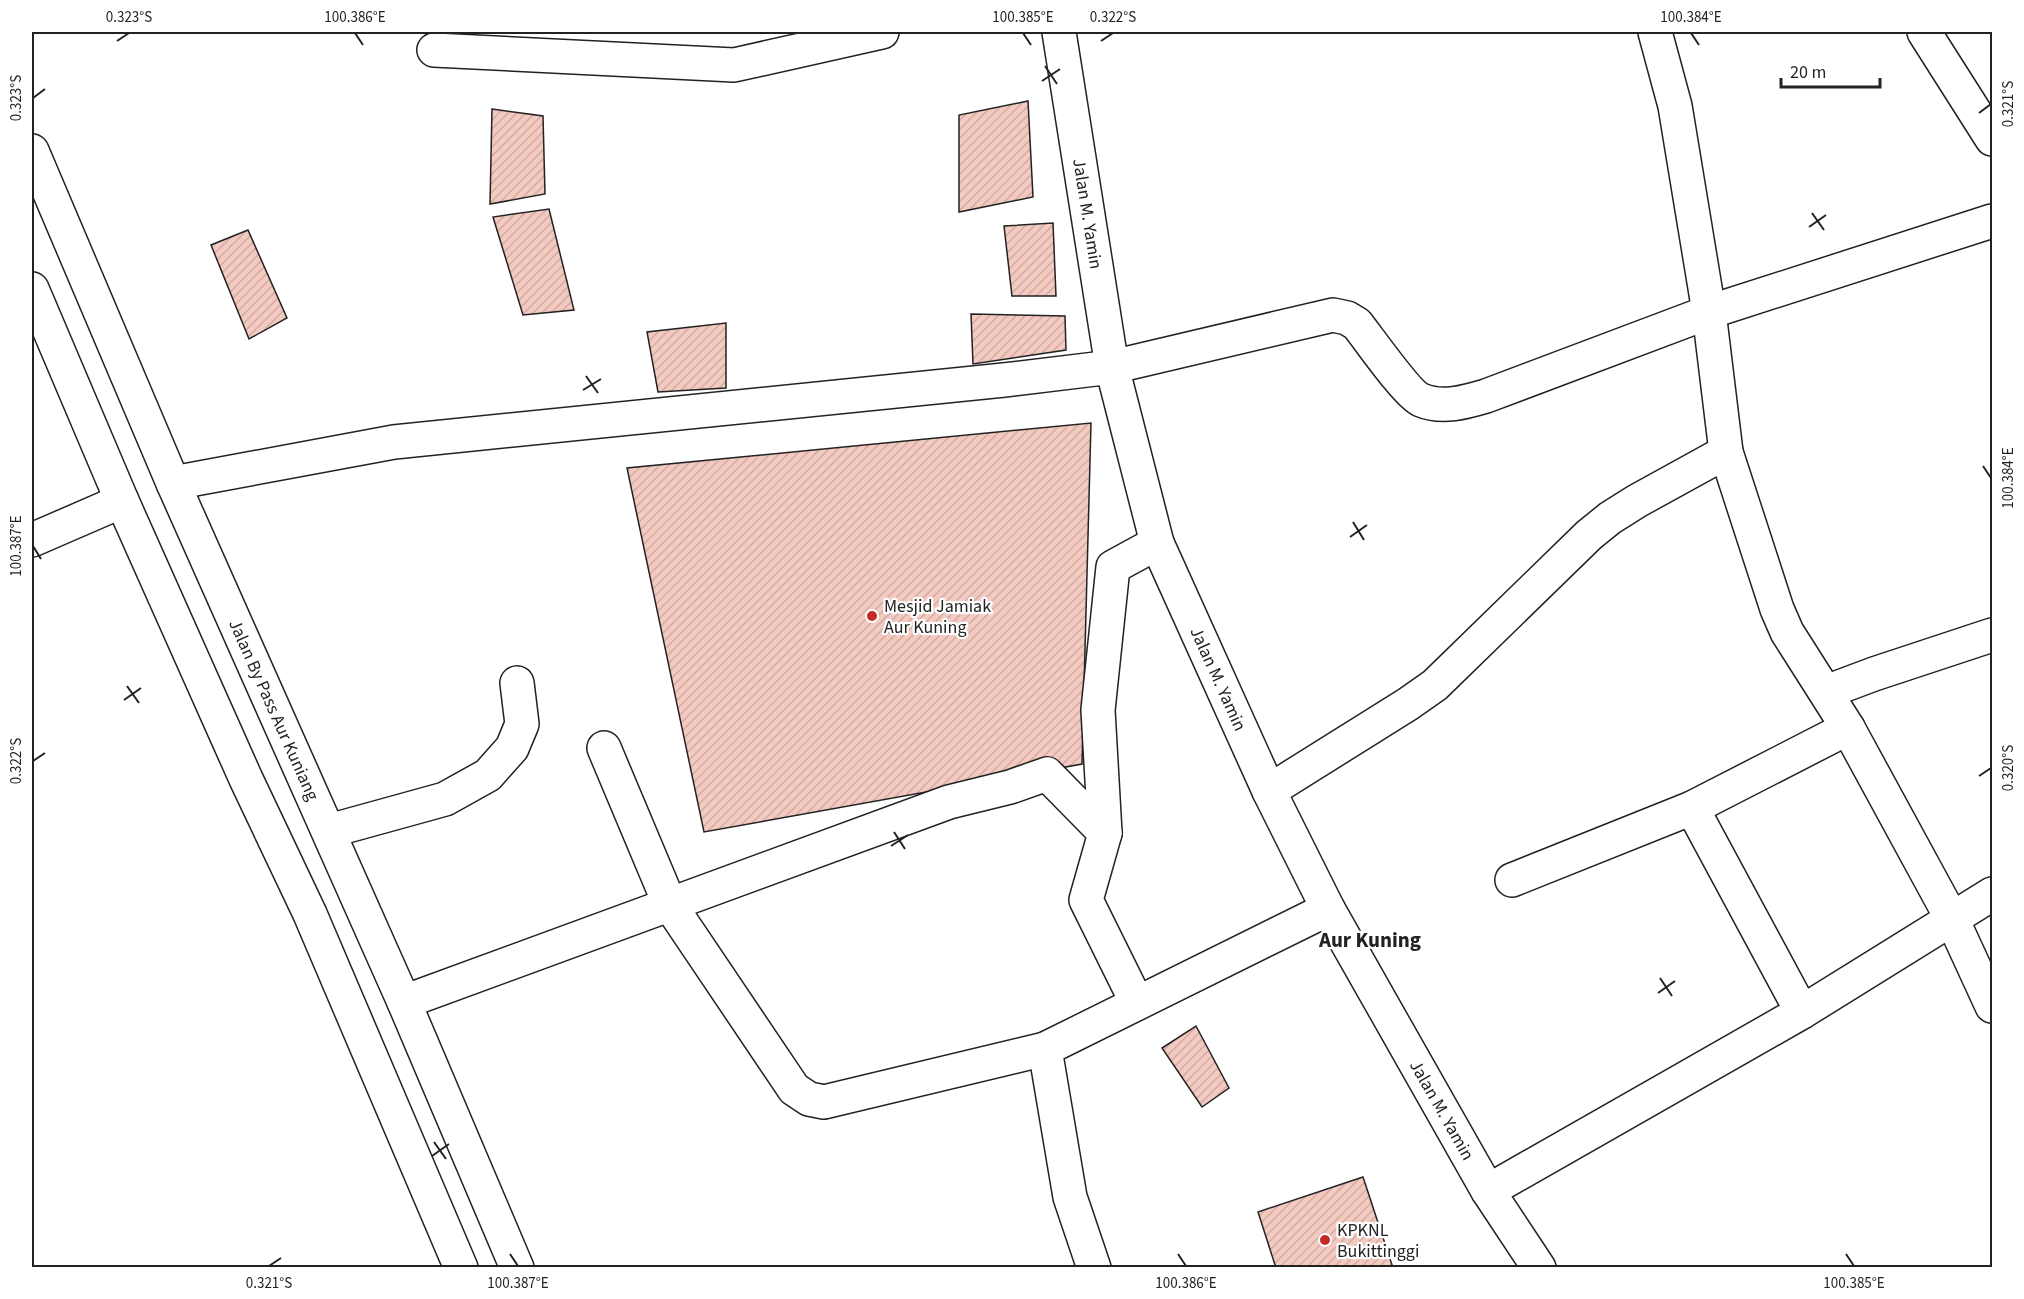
<svg xmlns="http://www.w3.org/2000/svg" width="2024" height="1299" font-family="'Source Sans 3',sans-serif">
<style>
.building{fill:url(#building-hatch);stroke:#222;stroke-width:1.5}
.lines{fill:none;stroke-linecap:round;stroke-linejoin:round}
.minor-casing{stroke:#222;stroke-width:36}
.highway-casing{stroke:#222;stroke-width:36}
.minor{stroke:#fff;stroke-width:33}
.highway{stroke:#fff;stroke-width:33}
.ticks{fill:none;stroke:#222;stroke-width:2}
.poi-dot{fill:#c62828;stroke:#fff;stroke-width:2}
.labels{text-anchor:middle;stroke-width:4.5;stroke-linejoin:round;paint-order:stroke}
.street-label{font-size:18px;fill:#222;stroke:#fff}
.poi-label{font-size:18px;fill:#222;stroke:#fff;text-anchor:start}
.quarter-label{font-size:21px;font-weight:bold;fill:#222;stroke:#fff}
.neatline{fill:none;stroke:#222;stroke-width:2}
.ticks-label{font-size:15px;text-anchor:middle;fill:#222}
</style>
<defs>
<pattern id="building-hatch" width="6" height="6" patternUnits="userSpaceOnUse" patternTransform="scale(1.5)"><rect width="6" height="6" fill="#f3c9c0"/><path d="M-1 1l2-2M0 6l6-6M5 7l2-2" fill="none" stroke="#d0aca5"/></pattern>
</defs>
<rect width="100%" height="100%" fill="#fff"/>
<g class="building">
<path d="M1028,101l5,96 -74,15v-97z"/>
<path d="M492,109l51,7 2,78 -55,10z"/>
<path d="M549,209l25,101 -51,5 -30,-98z"/>
<path d="M1053,223l3,73h-44l-8,-70z"/>
<path d="M248,230l39,88 -38,21 -38,-94z"/>
<path d="M971,314l94,2 1,34 -93,14z"/>
<path d="M726,323v65l-68,4 -11,-60z"/>
<path d="M1091,423l-9,341 -378,68 -77,-364z"/>
<path d="M1196,1026l33,62 -27,19 -40,-59z"/>
<path d="M1363,1177l30,91h-117l-18,-56z"/>
</g>
<g class="lines">
<defs>
<g id="minor">
<path id="s1" d="M1059,32l53,335 45,176 112,248 59,118 160,282 51,77"/>
<path d="M1655,32l20,74 34,206 17,140 51,157 10,23 61,96 104,191 40,87"/>
<path d="M1924,32l68,107"/>
<path d="M434,50l300,15 148,-33"/>
<path d="M173,483l221,-41 610,-62 108,-13 221,-52 14,3 10,6c12,15 50,70 64,76 21,9 45,2 65,-4l223,-84 283,-91"/>
<path d="M32,540l90,-39"/>
<path d="M1826,692l48,-18 118,-39"/>
<path d="M604,748l66,157 124,184 15,10 15,3 221,-53 283,-140"/>
<path d="M1269,791l139,-87 27,-19 154,-150 21,-17 27,-17 89,-49"/>
<path d="M1692,808l110,204"/>
<path d="M329,831l116,-32 43,-24 24,-27 10,-24 -5,-41"/>
<path d="M1105,833l-7,-123 15,-143 44,-24"/>
<path d="M1512,880l180,-72 156,-80"/>
<path d="M404,1002l545,-200 61,-15 37,-13 58,59 -19,67 51,103"/>
<path d="M1045,1049l25,148 24,71"/>
<path d="M1488,1191l314,-179 190,-118"/>
</g>
<g id="highway">
<path id="s2" d="M32,151l141,332 231,519 113,266"/>
<path d="M32,289l90,212 124,278 64,135 151,354"/>
</g>
</defs>
<use href="#minor" class="minor-casing"/>
<use href="#highway" class="highway-casing"/>
<use href="#minor" class="minor"/>
<use href="#highway" class="highway"/>
</g>
<path class="ticks" d="M355,33l8,12M1023,33l8,12M1691,33l8,12M117,41l12,-8M1101,41l12,-8M1045,66l12,18M1042,81l18,-12M33,98l12,-9M1979,113l12,-9M1812,213l12,17M1809,227l17,-12M586,376l12,17M583,390l18,-11M1983,466l8,12M1353,522l11,18M1350,537l17,-12M33,546l8,13M127,686l12,17M124,700l17,-12M33,761l12,-8M1979,776l12,-8M894,832l11,17M891,846l17,-11M1660,978l12,18M1658,993l17,-12M434,1142l12,17M432,1156l17,-12M510,1254l8,12M1178,1254l8,12M1846,1254l8,12M269,1266l12,-8"/>
<g class="poi-dot">
<circle cx="872" cy="616" r="6"/>
<circle cx="1325" cy="1240" r="6"/>
</g>
<g class="labels">
<g class="street-label">
<text dy="6" stroke="none"><textPath href="#s1" startOffset="184">Jalan M. Yamin</textPath></text>
<text dy="6" stroke="none"><textPath href="#s1" startOffset="670">Jalan M. Yamin</textPath></text>
<text dy="6" stroke="none"><textPath href="#s2" startOffset="609">Jalan By Pass Aur Kuniang</textPath></text>
<text dy="6" stroke="none"><textPath href="#s1" startOffset="1156">Jalan M. Yamin</textPath></text>
</g>
<g class="poi-label">
<text x="884" y="612">Mesjid Jamiak<tspan x="884" dy="21">Aur Kuning</tspan></text>
<text x="1337" y="1236">KPKNL<tspan x="1337" dy="21">Bukittinggi</tspan></text>
</g>
<g class="quarter-label">
<text x="1370" y="947">Aur Kuning</text>
</g>
</g>
<rect width="2024" height="1299" fill="none" stroke="#ffffff" stroke-width="66"/>
<path d="M1781 78v9h99v-9" fill="none" stroke="#222222" stroke-width="3"/>
<text x="1790" y="78" font-size="18" fill="#222222" stroke="#ffffff" stroke-width="4.5" paint-order="stroke">20 m</text>
<rect x="33" y="33" width="1958" height="1233" class="neatline"/>
<g class="ticks-label">
<text x="129" y="22">0.323°S</text>
<text x="355" y="22">100.386°E</text>
<text x="1023" y="22">100.385°E</text>
<text x="1113" y="22">0.322°S</text>
<text x="1691" y="22">100.384°E</text>
<text transform="translate(16 98) rotate(-90)" y="5">0.323°S</text>
<text transform="translate(2008 104) rotate(-90)" y="5">0.321°S</text>
<text transform="translate(2008 478) rotate(-90)" y="5">100.384°E</text>
<text transform="translate(16 546) rotate(-90)" y="5">100.387°E</text>
<text transform="translate(16 761) rotate(-90)" y="5">0.322°S</text>
<text transform="translate(2008 768) rotate(-90)" y="5">0.320°S</text>
<text x="269" y="1288">0.321°S</text>
<text x="518" y="1288">100.387°E</text>
<text x="1186" y="1288">100.386°E</text>
<text x="1854" y="1288">100.385°E</text>
</g>
</svg>
